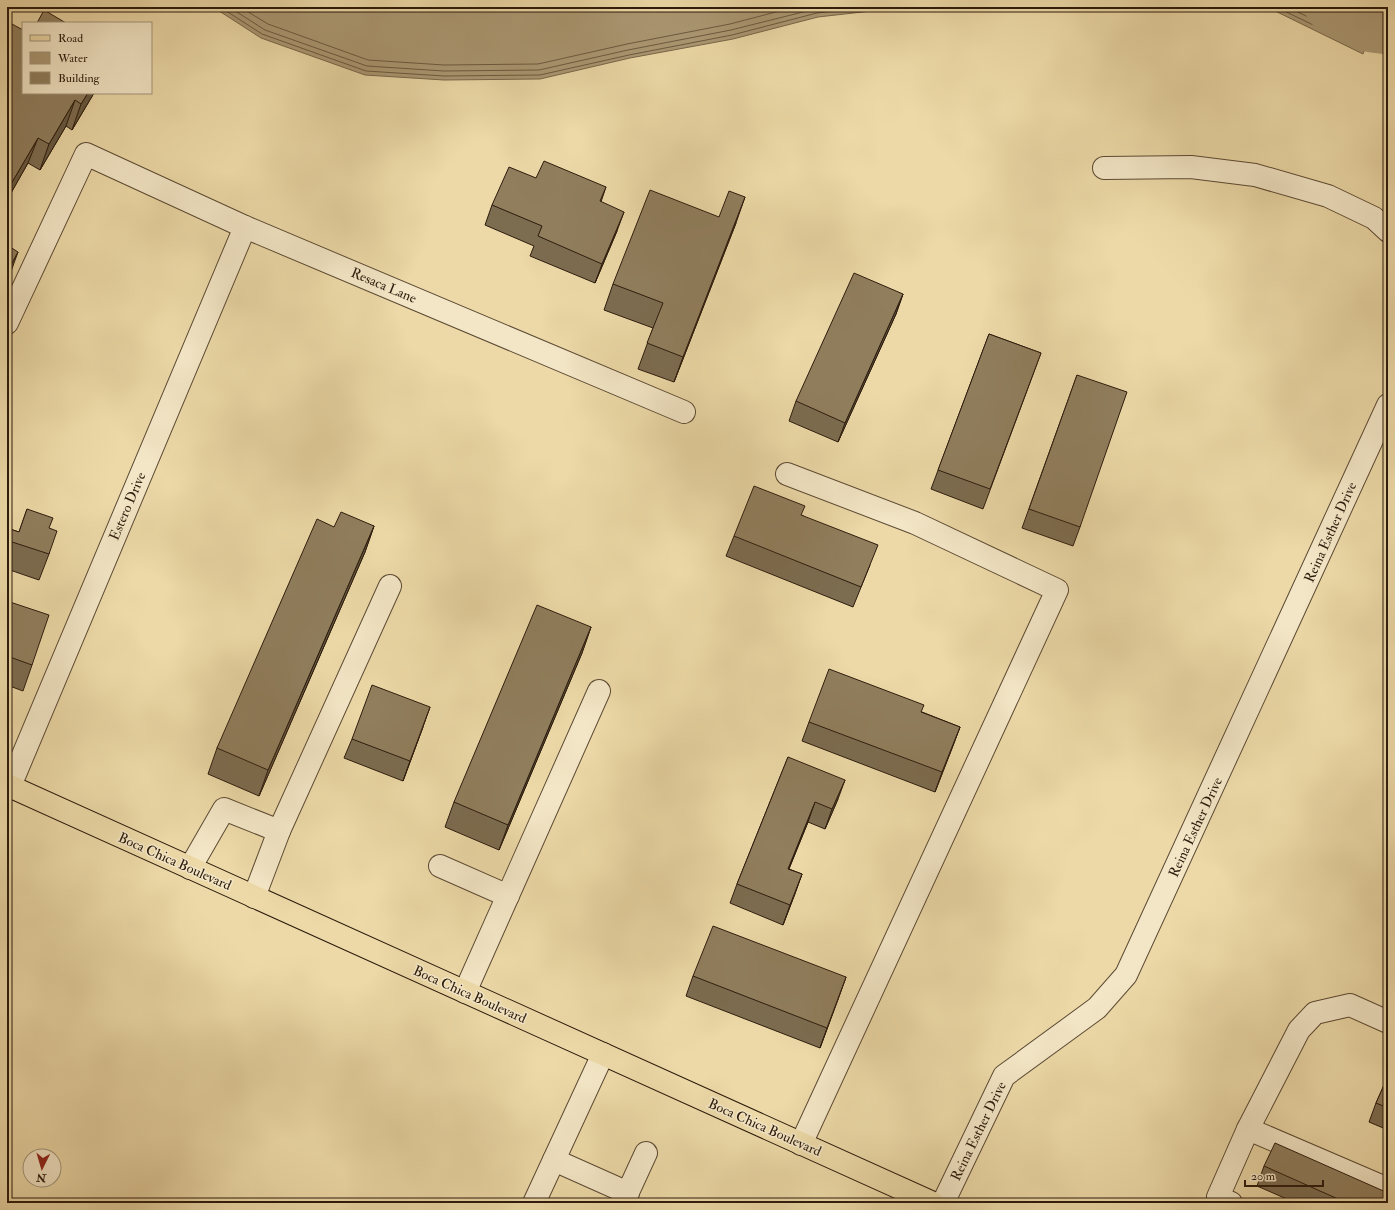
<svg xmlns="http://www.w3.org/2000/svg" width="1395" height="1210" font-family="'IM FELL Double Pica',serif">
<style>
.water{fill:#ab9873;stroke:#78664a}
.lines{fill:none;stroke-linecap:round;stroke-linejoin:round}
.shore{stroke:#6c5a40;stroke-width:1}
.river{stroke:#ab9873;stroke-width:47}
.minor-casing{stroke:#5c4a34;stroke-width:24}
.major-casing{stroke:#2c1b0d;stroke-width:24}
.minor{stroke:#f3e6c6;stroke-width:22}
.major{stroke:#ecd9a7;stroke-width:22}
.wall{fill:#7c6c50;stroke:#2c1b0d}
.shaded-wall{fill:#655841;stroke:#2c1b0d}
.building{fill:#907e5d;stroke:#2c1b0d}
.labels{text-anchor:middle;stroke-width:3;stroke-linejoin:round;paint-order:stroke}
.street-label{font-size:14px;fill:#2c1b0d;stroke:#f3e6c6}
</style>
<rect width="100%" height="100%" fill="#ecd9a7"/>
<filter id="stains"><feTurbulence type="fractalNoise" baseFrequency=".005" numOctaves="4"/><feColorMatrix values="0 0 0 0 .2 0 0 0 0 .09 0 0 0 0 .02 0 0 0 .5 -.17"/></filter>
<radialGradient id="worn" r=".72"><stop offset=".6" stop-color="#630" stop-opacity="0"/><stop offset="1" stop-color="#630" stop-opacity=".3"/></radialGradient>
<g class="water">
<path d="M213,7h694l-89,10 -85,22 -103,19 -90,21 -96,1 -79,-5 -104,-37z"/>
<path d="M1267,7h111l1,2 -16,45z"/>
</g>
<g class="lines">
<g class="shore">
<path d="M220,7l42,27 104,37 78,5 96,-1 89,-20 103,-20 85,-22 53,-6"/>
<path d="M229,7l36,23 102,36 77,5 95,-1 89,-20 103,-20 92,-23"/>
<path d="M240,7l28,17 100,36 76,5 94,-1 89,-20 103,-20 65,-17"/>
<path d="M1276,7l83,40 16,-40"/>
<path d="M1287,7l70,33 13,-33"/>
<path d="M1301,7l52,25 11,-25"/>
</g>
<path class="river" d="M1328,7l44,22 16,2"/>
<defs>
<g id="minor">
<path d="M1104,168l87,-1 64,8 73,21 46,22 14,13"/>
<path d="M7,323l79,-169 159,73 439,185"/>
<path d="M787,474l128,49 142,67 -256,554"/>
<path d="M10,786l235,-559"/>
<path d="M279,831l111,-245"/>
<path d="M440,866l68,30"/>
<path d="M190,868l34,-59 55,22 -25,66"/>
<path d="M465,992l134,-301"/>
<path d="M1248,1129l140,60"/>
<path d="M554,1160l74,33"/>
<path d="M534,1203l69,-149"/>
<path d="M623,1203l23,-50"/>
<path d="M943,1203l61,-127 93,-68 29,-33 262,-570"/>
<path d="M1231,1203l-13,-6 30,-68 51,-99 16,-17 35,-8 38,17"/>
</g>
<path id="major" d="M7,785l926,418"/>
</defs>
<use href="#minor" class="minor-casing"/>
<use href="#major" class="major-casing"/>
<use href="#minor" class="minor"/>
<use href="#major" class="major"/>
</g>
<g class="wall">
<path d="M7,32l16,61h71l-22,37 -6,-4 -26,44 -12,-7 -21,37z"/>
<path d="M536,178l70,9 -5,15 16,29 -22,52 -65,-27 4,-10 -49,-21 7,-20z"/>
<path d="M719,217l17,6 -62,159 -36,-13 15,-41 -49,-18 9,-26z"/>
<path d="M903,294l-7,20 -58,128 -49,-21 7,-20z"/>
<path d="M989,334l52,19 -58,156 -52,-20z"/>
<path d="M1077,375l3,152 -7,19 -51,-18z"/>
<path d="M27,509l22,19v26l-10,26 -32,-11v-41l12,4z"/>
<path d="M802,515l68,50 -17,42 -127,-51 8,-20z"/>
<path d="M374,526l-9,26 -106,244 -51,-22 9,-26 117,-221z"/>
<path d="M7,601l25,64 -9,26 -16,-6z"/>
<path d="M591,627l-9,26 -83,197 -54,-23 9,-25z"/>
<path d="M922,712l38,15 -25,65 -133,-51 7,-19z"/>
<path d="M423,727l-20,54 -59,-23 8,-19z"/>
<path d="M788,757l50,42 -13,30 -17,-7 -19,47 13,5 -19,51 -53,-22 7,-19z"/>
<path d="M693,976l153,1 -26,71 -134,-52z"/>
<path d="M1388,1076v54l-19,-8 7,-19z"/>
<path d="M1264,1166l124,37h-92l-39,-17z"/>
</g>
<g class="shaded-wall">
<path d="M88,93h6l-22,37 9,-26z"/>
<path d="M75,100l-9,26 -26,44 9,-26z"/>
<path d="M38,138l-10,25 -21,37v-9l1,-2z"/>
<path d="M745,197l-9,26 -62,159 9,-25z"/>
<path d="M624,212l-7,19 -22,52 7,-19z"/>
<path d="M18,252l-9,25 -2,4v-9z"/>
<path d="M903,294l-7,20 -58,128 7,-19z"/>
<path d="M374,526l-9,26 -106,244 9,-26z"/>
<path d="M591,627l-9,26 -83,197 9,-25z"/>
<path d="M430,707l-7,20 -20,54 7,-20z"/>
<path d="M960,727l-7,19 -18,46 7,-20z"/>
<path d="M845,780l-7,19 -13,30 7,-20z"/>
<path d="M815,802l-7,20 -27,66 7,-19z"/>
<path d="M802,874l-7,20 -12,31 7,-20z"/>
<path d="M846,977l-7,20 -19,51 7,-20z"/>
</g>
<g class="building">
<path d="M44,10l22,13h-29z"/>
<path d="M12,24l11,6v63h65l-7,11 -6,-4 -26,44 -11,-6 -30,51h-1v-157z"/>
<path d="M544,161l62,26 -6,14 24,11 -22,52 -64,-28 4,-10 -50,-21 17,-38 27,11z"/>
<path d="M650,190l69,27 10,-26 16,6 -62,160 -36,-14 16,-40 -50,-19z"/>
<path d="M7,245l11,7 -11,20z"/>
<path d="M854,273l49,21 -58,129 -49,-22z"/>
<path d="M989,334l52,19 -51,136 -52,-19z"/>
<path d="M1077,375l50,17 -47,135 -51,-18z"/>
<path d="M754,486l51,20 -4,9 77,30 -17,42 -127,-51z"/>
<path d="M27,509l26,9 -4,10 8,3 -8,23 -40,-13 -2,6v-19l12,4z"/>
<path d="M341,512l33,14 -106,244 -51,-22 100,-229 17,8z"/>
<path d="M7,601l42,14 -17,50 -25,-9z"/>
<path d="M537,605l54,22 -83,198 -54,-23z"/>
<path d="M829,669l95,36 -3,7 39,15 -18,45 -133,-50z"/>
<path d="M372,685l58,22 -20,54 -58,-22z"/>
<path d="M788,757l57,23 -13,29 -17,-7 -27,67 14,5 -12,31 -53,-21z"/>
<path d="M713,926l133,51 -19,51 -134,-52z"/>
<path d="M1388,1076v32l-12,-5z"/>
<path d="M1275,1143l113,50v10h-41l-83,-37z"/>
</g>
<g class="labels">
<g class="street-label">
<text transform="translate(384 285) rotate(23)" y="5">Resaca Lane</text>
<text transform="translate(127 506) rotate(-67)" y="5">Estero Drive</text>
<text transform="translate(1330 532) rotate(-66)" y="5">Reina Esther Drive</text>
<text transform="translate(1195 827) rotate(-65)" y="5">Reina Esther Drive</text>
<text transform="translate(175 861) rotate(24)" y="5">Boca Chica Boulevard</text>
<text transform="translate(470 994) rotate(24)" y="5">Boca Chica Boulevard</text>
<text transform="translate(765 1127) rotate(24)" y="5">Boca Chica Boulevard</text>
<text transform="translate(978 1131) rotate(-64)" y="5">Reina Esther Drive</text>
</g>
</g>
<rect width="1395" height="1210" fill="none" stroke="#ecd9a7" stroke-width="24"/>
<rect x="8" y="8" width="1379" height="1194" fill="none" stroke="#2c1b0d" stroke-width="2"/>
<rect x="12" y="12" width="1371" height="1186" fill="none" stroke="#2c1b0d"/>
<rect x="22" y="22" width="130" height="72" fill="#f3e6c6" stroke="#a3957c"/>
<rect x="30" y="35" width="20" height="6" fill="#ecd9a7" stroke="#a3957c"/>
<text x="58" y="42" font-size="12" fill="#2c1b0d">Road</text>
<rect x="30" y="52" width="20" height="12" fill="#ab9873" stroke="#a3957c"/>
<text x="58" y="62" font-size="12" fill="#2c1b0d">Water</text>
<rect x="30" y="72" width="20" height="12" fill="#907e5d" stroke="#a3957c"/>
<text x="58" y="82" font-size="12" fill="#2c1b0d">Building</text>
<g transform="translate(42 1168) rotate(185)"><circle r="19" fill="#f3e6c6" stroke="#a3957c"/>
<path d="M0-3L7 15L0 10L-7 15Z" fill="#8f2418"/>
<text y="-6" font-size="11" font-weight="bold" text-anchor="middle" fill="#2c1b0d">N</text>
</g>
<path d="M1245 1180v6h78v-6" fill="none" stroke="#2c1b0d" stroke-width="2"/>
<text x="1251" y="1180" font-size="12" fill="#2c1b0d" stroke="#f3e6c6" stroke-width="3" paint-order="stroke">20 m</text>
<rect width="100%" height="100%" filter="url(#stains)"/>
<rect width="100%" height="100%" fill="url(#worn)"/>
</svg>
